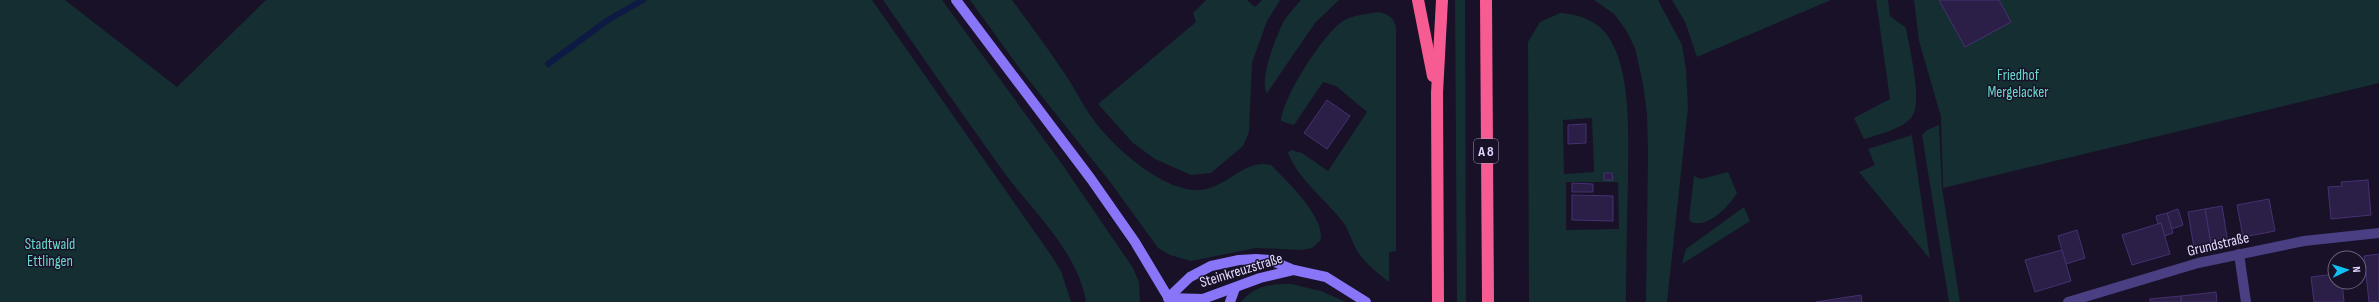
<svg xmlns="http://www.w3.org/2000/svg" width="2379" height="302" font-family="'Sofia Sans Condensed',sans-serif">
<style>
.green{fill:#142e31;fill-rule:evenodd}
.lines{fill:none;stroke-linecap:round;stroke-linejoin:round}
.stream{stroke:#0d1a44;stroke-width:6}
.building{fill:#2b1e47;stroke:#463172}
.street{stroke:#4a3f83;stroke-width:10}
.secondary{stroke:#8975f8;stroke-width:10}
.highway{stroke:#f65b92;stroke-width:12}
.labels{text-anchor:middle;stroke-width:3;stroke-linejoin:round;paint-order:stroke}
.shield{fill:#181127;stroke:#a59dbd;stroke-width:1}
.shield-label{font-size:14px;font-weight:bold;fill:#e2d9fd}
.park-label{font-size:15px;fill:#68dacc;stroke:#181127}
.street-label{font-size:15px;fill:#e2d9fd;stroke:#181127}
</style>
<rect width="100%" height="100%" fill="#181127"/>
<g class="green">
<path d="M0,0h65l112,87 89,-87h606l181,258 8,13 10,31h-1071z"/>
<path d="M883,0h59l120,164 71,104 6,14 1,20h-54c-8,-50 -51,-88 -80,-127 -42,-58 -82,-116 -123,-175z"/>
<path d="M970,0h42c18,24 36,49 53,74 9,13 16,28 25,41 20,29 67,72 103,75 32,3 49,-32 78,-25 15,15 57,55 49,76l-8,7 -11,2 -45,-2 -65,13 -21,-6 -12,-7 -47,-65 -91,-114z"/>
<path d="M1206,0h41l8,7 7,-7h18l-13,21 -15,42 -3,69 -6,14 -32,27 -20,2 -36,-16 -22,-16 -35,-39 98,-82 -3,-9z"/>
<path d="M1301,0h38l-24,23 -48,70c-9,-12 11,-62 18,-74 5,-7 11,-13 16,-19z"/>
<path d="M1455,0h10l1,302h-9z"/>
<path d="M1594,0h64l24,45 4,24 2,39 -21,194h-21l2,-148 -1,-40 -4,-30 -8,-36 -9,-18 -12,-16z"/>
<path d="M1672,0h159l-134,57 -12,-35z"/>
<path d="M1876,0h12l2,16 16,12c3,19 18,77 5,90 -11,12 -32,16 -47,21l-10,-21 36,-19z"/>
<path d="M1914,0h465v83l-436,105 -2,-71 -22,-76z"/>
<path d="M1378,12c10,2 16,5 18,16v223l-7,1v30c-11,-8 -23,-18 -31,-30 -6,-9 -8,-20 -15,-30 -18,-23 -44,-42 -55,-69l3,-3 11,3 26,18 39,-59 -31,-26 -13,-4 -29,43 -13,-4c2,-24 42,-87 62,-100 10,-6 24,-7 35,-9z"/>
<path d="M1560,13c20,1 41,9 51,28 21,37 17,98 17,140 -1,40 -2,81 -2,121h-97l-1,-260 12,-20zM1592,118l2,54 -30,2 -1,-54zM1566,182h52l1,47 -53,1z"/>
<path d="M1939,125l3,63 18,114h-11l-27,-167 5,-5z"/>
<path d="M1912,135v1l18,123 -71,-87 16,-7 -7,-16z"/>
<path d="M1728,172l9,21c-8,13 -29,36 -46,29l-2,-3 5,-43 7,3z"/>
<path d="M1744,207l6,14 -68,43 4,-15z"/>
<path d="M1291,284l30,7 25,11h-105c13,-17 31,-18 50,-18z"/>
</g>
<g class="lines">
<path class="stream" d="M548,64l60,-44 35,-20"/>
</g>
<g class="building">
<path d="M1939,0h60l12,22 -46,25z"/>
<path d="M1327,100l23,16 -23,33 -23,-16z"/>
<path d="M1586,124v19l-18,1v-19z"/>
<path d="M1604,173h8l1,7h-9z"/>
<path d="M2368,180l3,35 -40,4 -3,-32 14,-1 -1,-4z"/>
<path d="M1572,183l21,1v8h-21z"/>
<path d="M1572,195l41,1v25l-41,-1z"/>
<path d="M2269,199l6,32 -32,6 -6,-32z"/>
<path d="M2222,206l6,37 -17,2 -6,-36z"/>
<path d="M2178,209l5,16 -11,4 -5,-16z"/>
<path d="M2205,209l6,36 -17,3 -6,-36z"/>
<path d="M2167,213l6,20 -9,3 -3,-13 -3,1 -2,-8z"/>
<path d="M2161,223l9,31 -38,11 -10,-30z"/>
<path d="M2077,230l8,28 -19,6 -8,-28z"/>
<path d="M2062,250l9,31 -36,11 -10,-32z"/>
<path d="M2379,254v47l-10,1 -5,-46z"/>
<path d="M2335,274v8h7l2,20h-30l-3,-25z"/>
<path d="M2216,292l1,10h-36v-6z"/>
<path d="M1861,295l1,7h-46z"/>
<path d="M2181,296v6h-31v-3z"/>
</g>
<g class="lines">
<g class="street">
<path d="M2239,254l7,48"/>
<path d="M2068,302l130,-39 106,-22 75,-8"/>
</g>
<g class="secondary">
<path d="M956,0l135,179 44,63 36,60"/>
<path d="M1168,298l22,-21 21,-11 28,-6 17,-1 14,1 24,10 32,7 40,25"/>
<path d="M1168,298l35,1 57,-21 34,-8"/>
<path d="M1230,302l5,-14"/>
</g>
<g class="highway">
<path d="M1418,0l15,76"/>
<path d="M1486,0l2,302"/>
<path d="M1438,302l-1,-209 5,-93"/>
</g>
</g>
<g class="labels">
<rect class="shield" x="1474" y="139" width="24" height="24" rx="3"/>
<g class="shield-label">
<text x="1486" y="156">A 8</text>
</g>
<g class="park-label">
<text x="2018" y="80">Friedhof<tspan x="2018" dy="17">Mergelacker</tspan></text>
<text x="50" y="249">Stadtwald<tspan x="50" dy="17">Ettlingen</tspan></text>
</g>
<g class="street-label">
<text transform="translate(2218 244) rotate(-13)" y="5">Grundstraße</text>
<text transform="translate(1241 270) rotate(-17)" y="5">Steinkreuzstraße</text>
</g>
</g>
<g transform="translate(2347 270) rotate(86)"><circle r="19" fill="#181127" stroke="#69617d"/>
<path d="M0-3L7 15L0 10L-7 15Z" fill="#0fc0f3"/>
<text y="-6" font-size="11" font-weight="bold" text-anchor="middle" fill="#e2d9fd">N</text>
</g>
</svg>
